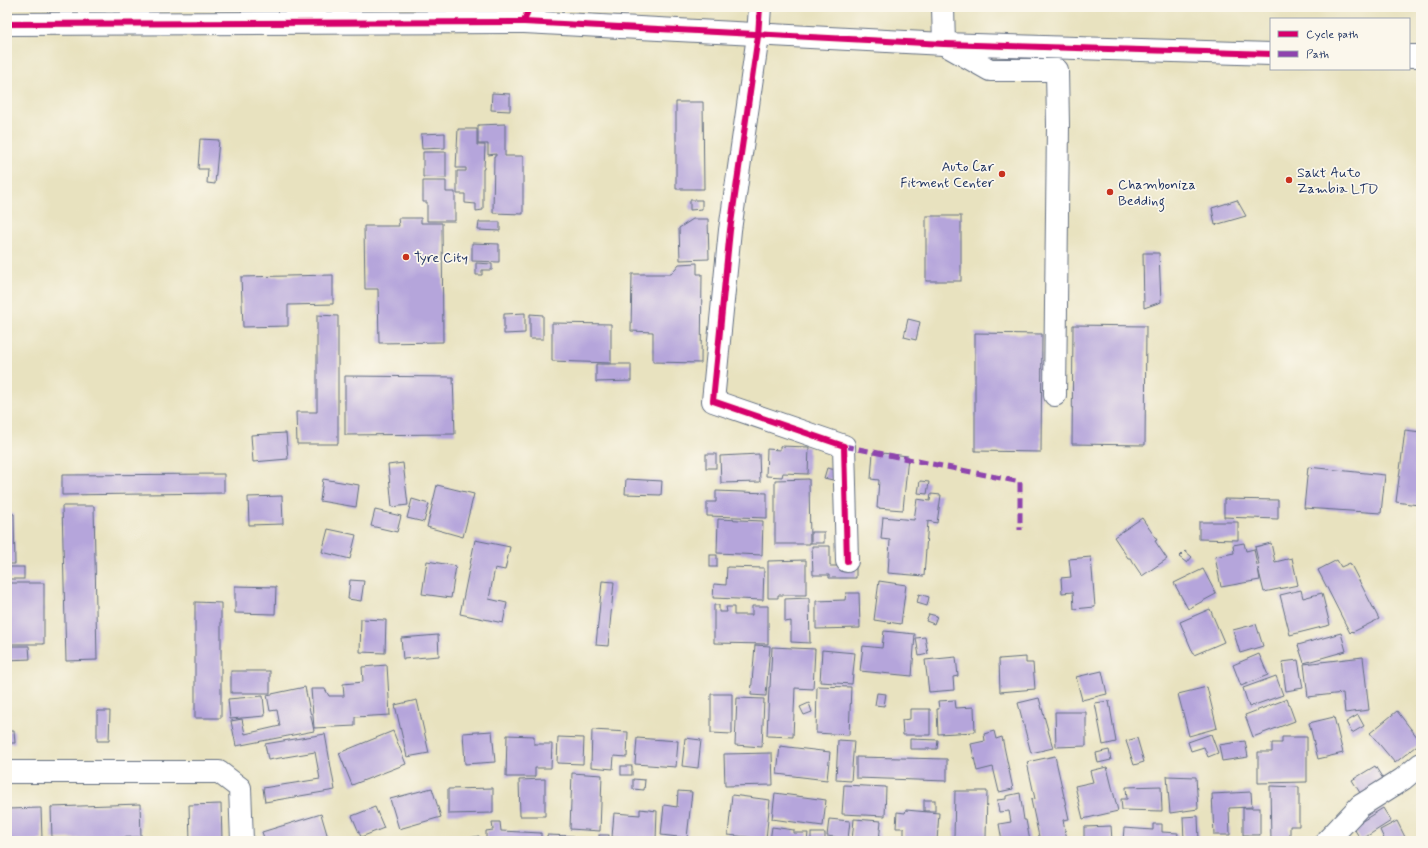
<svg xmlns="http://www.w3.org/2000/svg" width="1428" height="848" font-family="Mynerve,sans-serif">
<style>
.building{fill:#b5a5db}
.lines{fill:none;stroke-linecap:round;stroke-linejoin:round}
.minor-casing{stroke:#636e80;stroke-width:24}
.minor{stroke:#fff;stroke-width:22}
.quiet{stroke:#8e44ad;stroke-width:5;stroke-dasharray:10 5;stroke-linecap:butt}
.cycleway-casing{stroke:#fbf7ec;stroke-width:8}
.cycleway{stroke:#d6006c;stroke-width:6}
.poi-dot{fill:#c8321e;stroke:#fbf7ec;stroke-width:1.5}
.labels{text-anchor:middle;stroke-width:3.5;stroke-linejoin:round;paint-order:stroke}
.poi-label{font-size:14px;fill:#1b2f5e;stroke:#fbf7ec;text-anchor:start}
</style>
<rect width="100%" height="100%" fill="#fbf7ec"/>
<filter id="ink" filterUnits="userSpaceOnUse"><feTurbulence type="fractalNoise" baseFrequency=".025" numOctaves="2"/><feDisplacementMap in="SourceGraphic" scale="8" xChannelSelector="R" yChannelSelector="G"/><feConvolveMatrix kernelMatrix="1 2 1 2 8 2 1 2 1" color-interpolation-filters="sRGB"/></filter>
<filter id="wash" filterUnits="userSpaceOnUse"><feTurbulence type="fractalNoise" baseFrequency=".012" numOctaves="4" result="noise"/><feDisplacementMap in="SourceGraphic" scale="16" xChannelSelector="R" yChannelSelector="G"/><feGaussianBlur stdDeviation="0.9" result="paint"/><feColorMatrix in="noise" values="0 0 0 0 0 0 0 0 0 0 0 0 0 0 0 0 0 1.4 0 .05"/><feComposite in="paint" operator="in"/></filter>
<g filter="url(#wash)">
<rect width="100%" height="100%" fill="#e8e2bf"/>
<g id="blocks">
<g class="building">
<path d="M492,93l18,1v17l-19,-1z"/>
<path d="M676,102h27l1,87h-28z"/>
<path d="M505,124v32h18v58l-30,-1 1,-57h2v-2l-8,1v-11h-10v-19z"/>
<path d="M458,129h19v16h8l-1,24h-1v41l-7,1v-7l-11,-1v-9h-8v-23h9v-3h-10z"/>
<path d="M445,133v15l-23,1 -1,-15z"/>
<path d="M200,139l19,1 -4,44 -8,-1 1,-14h-10z"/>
<path d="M423,152h23v26l-23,-1z"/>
<path d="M423,181h23v11h9v29h-28v-19h-4z"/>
<path d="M690,200h12v9l-12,1z"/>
<path d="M1237,200l9,16 -31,9 -3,-17z"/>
<rect x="926" y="216" width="35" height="65"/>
<path d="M398,218h23v5h21l1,119 -64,1 -1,-54h-13l-1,-63h35z"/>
<path d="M693,219h15l1,40 -29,1 -1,-32z"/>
<path d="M479,222h21v9l-22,-1z"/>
<path d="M472,243l27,1v18l-27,-1z"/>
<path d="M1143,253h16l2,49 -17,6z"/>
<path d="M476,263l16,1v6h-10v5h-6z"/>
<path d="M697,263v11h5l-1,89 -48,-1v-30l-22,-1 1,-57h39l8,-10z"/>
<path d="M333,275v29l-45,1v21l-45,1 -2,-50z"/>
<path d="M525,313v20l-21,1v-20z"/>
<path d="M530,314l13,1v24h-13z"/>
<path d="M317,315l21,1v128h-41l-1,-32h21z"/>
<path d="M908,319l12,3 -4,18 -12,-3z"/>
<path d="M552,323l59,1v39l-59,-2z"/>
<path d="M1073,325l73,1 -1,119 -73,-1z"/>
<path d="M975,333l67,1 -1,118 -66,-1z"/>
<path d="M596,364h35v17l-35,1z"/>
<path d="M345,376l108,1 2,57 -110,1z"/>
<path d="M1405,430l16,2v53l-3,20 -22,-3z"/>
<path d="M286,433l2,26 -35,3 -2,-27z"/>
<path d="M780,446l29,1 -1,27 -25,-1 -1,4 -16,-1 1,-27 13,1z"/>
<path d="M873,452l35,4 -5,54 -26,-2 2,-28 -8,-1z"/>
<rect x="706" y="454" width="10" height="14"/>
<path d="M759,454l1,28 -39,1 -1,-27z"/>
<path d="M403,463l5,42 -16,2 -4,-42z"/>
<path d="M1308,467l77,8 -4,38 -77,-5z"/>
<path d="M827,468l9,2 -3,10 -9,-2z"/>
<path d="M224,474v19l-162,2v-20z"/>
<path d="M323,479l36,6 -3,22 -36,-6z"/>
<path d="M626,479l36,2 -1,14 -36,-1z"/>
<path d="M809,479l1,65h-35v-64z"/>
<path d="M920,481l9,1 -2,12 -9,-1z"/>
<path d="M437,485l37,9 -11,43 -36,-10z"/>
<path d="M716,491l51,2v25l-60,-2v-14h9z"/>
<path d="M931,494l10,1 -4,28 -9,-2 -4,55 -36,-3 2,-33 -9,-1 2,-22 31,3 3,-21 13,2z"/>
<path d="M282,496l1,28 -34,1 -1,-28z"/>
<path d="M412,499l17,5 -5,18 -17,-4z"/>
<path d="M1224,499l54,1v19l-54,-2z"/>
<path d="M62,506h32l3,154 -31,1z"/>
<path d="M375,510l26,6 -4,16 -26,-6z"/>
<path d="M7,513l7,1 1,50h-8z"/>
<path d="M1142,518l15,22 -2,1 12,18 -25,17 -12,-18h-2l-14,-21z"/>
<path d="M718,519l45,2 -1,34 -45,-2z"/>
<path d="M1199,522h39v18l-39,-1z"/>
<path d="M328,529l28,6 -6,24 -28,-7z"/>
<rect x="811" y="532" width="13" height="11"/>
<path d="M475,540l35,7 -5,23 -10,-2 -6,31 18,4 -4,20 -43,-9z"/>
<path d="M1244,543l2,8 8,-2 3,16h2l-4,-18 16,-4 4,19 17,-4 6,27 -34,7 -6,-24 2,12 -39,7 -6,-30 19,-4 -1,-8z"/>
<path d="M812,546h18v20h26v12h-27v-3h-16z"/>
<path d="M1185,551l7,6 -5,6 -8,-6z"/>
<rect x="710" y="555" width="7" height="12"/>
<path d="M1091,557l4,50 -21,2 -1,-17 -11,1 -1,-15 10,-1 -2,-18z"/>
<path d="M806,560v35h-28v3h-10v-37z"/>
<path d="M1337,560l4,7 9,-4 29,56 -26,13 -1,-1 -2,2 -32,-63z"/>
<path d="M427,561l29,5 -5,32 -29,-4z"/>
<rect x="7" y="567" width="17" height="12"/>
<path d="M727,567l37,1 -1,32 -50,-2 1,-14 12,1z"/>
<path d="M1203,569l13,25 -28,15 -14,-26z"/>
<path d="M350,580l14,1 -3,20 -13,-2z"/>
<path d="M602,581l12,1 -6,64 -12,-1z"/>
<path d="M879,581l27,4 -5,39 -27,-4z"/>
<rect x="7" y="583" width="37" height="61"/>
<path d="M235,586l41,1 -1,27 -40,-1z"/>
<path d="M1301,590l2,8 19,-5 8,32 -40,10 -10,-40z"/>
<path d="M846,593h13l1,35 -44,1v-28l29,-1z"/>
<path d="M919,594l10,3 -2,9 -10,-3z"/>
<path d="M809,598l1,45 -19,-1v-21l-6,1v-23z"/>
<path d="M195,602l26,1v115h-26z"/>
<path d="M714,605h5v7h8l-1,-5h8v8h18v-9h16v38l-54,-1z"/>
<path d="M1210,609l14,33 -30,13 -14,-33z"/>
<path d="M929,614l8,2 -3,8 -8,-3z"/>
<path d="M361,619l25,1 -1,33 -25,-1z"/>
<path d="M1256,624l7,22 -23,7 -7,-23z"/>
<path d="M884,631l31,3 -3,42 -52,-5 3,-25 19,2z"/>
<path d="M1341,633l5,18 -42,12 -6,-18z"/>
<path d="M438,635l1,21 -36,3 -2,-21z"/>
<path d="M925,637l3,17 -9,2 -3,-18z"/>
<path d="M755,645l15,1 -4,50 -15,-1z"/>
<path d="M7,646h22l1,13 -23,1z"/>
<path d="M772,647l43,2 -2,40 -18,-1 -2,49 -26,-1 2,-49h1z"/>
<path d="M822,650l33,3 -3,31 -32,-2z"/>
<path d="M1259,654l9,21 -27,11 -8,-21z"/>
<path d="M956,657l2,19 -5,1 1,13 -25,2 -4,-32z"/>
<path d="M1026,657v6h7l2,26 -35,3 -1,-33z"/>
<path d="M1363,657l6,53 -24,3 -2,-20 -35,4 -4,-33z"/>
<path d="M1298,660l5,28 -17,3 -4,-29z"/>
<path d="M387,665l3,50 -35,2v9l-41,2 -3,-39h14l4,7h15l-1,-12 20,-2 -1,-15z"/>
<rect x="231" y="671" width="39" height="22"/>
<path d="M1102,671l5,23 -25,6 -6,-23z"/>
<path d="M1276,676l7,19 -34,12 -6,-19z"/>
<path d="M817,686l34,1 -2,48 -33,-2z"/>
<path d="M305,687l9,44 -78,15 -5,-25 11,-2 3,15 35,-8 -3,-16 -7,1 -3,-16z"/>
<path d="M1207,687l10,41 -28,8 -11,-42z"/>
<path d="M877,693l9,1 -2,12 -9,-1z"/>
<path d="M711,694h21v40l-21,-1z"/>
<path d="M263,696l2,20 -35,3 -2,-20z"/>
<path d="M737,698l27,1 -2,48 -27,-2z"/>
<path d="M1039,698l14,50 -22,5 -13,-50z"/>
<path d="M1287,699l8,22 -42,16 -8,-22z"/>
<path d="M417,700l12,53 -22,4 -12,-52z"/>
<path d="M955,700l1,8 18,-1 1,25 -37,2 -1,-25h2l-1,-8z"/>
<path d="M1109,701l7,41 -13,3 -8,-42z"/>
<path d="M809,703l3,9 -8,3 -4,-8z"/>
<path d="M910,709h20v26h-27l-1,-15 8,-1z"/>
<path d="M97,711h13l-1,30h-12z"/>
<path d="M1397,711l24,31 -26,21 -25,-30z"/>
<path d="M1055,712h31v34l-30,1z"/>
<path d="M1358,715l6,11 -12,7 -6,-11z"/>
<path d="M1334,717l9,36 -25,6 -9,-36z"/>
<path d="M592,730l36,2 -1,25 -13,-1 -1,13 -22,-2z"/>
<path d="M7,731h7l1,12h-8z"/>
<path d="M393,731l13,33 -54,21 -13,-32z"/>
<path d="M492,731l3,31 -30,2 -2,-31z"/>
<path d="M994,731l2,8 6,-2 11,52 -14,3 -6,-25 -16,4 -6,-27 14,-3 -1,-7z"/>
<path d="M325,734l10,56 -70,12 -2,-14 57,-9 -5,-27 -47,8 -3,-16z"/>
<path d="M1211,734l7,19 -10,4 -4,-10 -13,4 -3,-9z"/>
<path d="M507,735l27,1v8h18l-1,24h-16v9h-29z"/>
<path d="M558,737l26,1 -1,26 -26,-1z"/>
<path d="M1282,737h25v45l-49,1v-31h14v-9h10z"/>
<path d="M637,738l41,3 -2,26 -41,-3z"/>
<path d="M685,738l16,2 -3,28 -16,-2z"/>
<path d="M1137,738l7,24 -10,3 -8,-24z"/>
<path d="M910,739l28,1 -1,9h-27z"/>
<path d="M838,740l16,1 -3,40 -15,-1z"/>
<path d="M1245,741l3,16 -26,4 -3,-16z"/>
<path d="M780,746l50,6 -3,28 -50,-6z"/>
<path d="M1109,750l2,10 -13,3 -2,-10z"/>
<path d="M772,753l1,32 -48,1 -1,-32z"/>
<path d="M1055,756l14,63 -6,1 4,19 -7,2h-20l-9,-41 4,-1 -8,-37z"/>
<path d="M856,757l91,2v22l-91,-3z"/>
<rect x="621" y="766" width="11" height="9"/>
<path d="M1375,766l10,16 -23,14 -10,-16z"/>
<path d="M1107,767l11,44 -35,8 -8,-33 18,-4 -3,-11z"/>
<path d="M572,773l30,2 -2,56 -30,-2z"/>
<path d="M1167,776l29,1 2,32 -28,4z"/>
<path d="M545,779v37h-25l-1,-36z"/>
<path d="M633,779l12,1 -1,10 -11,-1z"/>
<path d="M844,785l42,2 -1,29 -43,-2z"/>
<path d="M1161,786l1,25 -40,-1 -1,-11h6l-1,-12z"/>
<path d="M1270,786l29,1v39h-9v15h-19z"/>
<path d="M432,788l9,29 -42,12 -9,-30z"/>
<path d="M493,788v25l-45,1v-25z"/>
<path d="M678,791l14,1 -5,46 -26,-3 3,-30 13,2z"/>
<path d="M955,791h32l-1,47h-32z"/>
<path d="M1251,792l1,15 -23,1 1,27h-16l-2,-41z"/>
<path d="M775,793l51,7 -3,26 -51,-7z"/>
<path d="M1020,793l4,27h2l4,21h-28l-3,-17 12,-2 -2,-11 -10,1 -2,-12 9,-1v-3z"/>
<path d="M732,795l38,5 -4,39 -38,-4z"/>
<rect x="924" y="800" width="11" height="11"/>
<path d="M140,804l1,33 -89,2 -1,-32z"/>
<path d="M221,804l1,37h-32l-1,-36z"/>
<path d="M375,807l9,21 -23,9 -9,-21z"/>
<path d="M41,808l1,32 -35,1v-32z"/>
<rect x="1243" y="808" width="17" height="27"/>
<path d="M1383,808l8,13 -30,19 -8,-13z"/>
<path d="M640,809l17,2 -1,29 -44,-3 2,-24 26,2z"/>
<path d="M906,810l33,3 -2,28h-42l1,-3h8v-10h-8l1,-16 8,1z"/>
<path d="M321,814l8,27h-64l-3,-9z"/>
<path d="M1198,816l1,25h-15l-1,-24z"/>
<path d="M829,819l21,2 -2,18 -21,-3z"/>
<path d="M854,819l27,2 -2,20h-27z"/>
<path d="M1397,821l10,20h-22l-5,-11z"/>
<path d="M492,822h8l1,9 40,2v8h-55v-10l7,-1z"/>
<path d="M1153,824h9v8l16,1 -1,8h-54l1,-13 29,2z"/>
<path d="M1111,826l1,15h-28v-14z"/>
<path d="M772,827l22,3v3h14l-1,8h-37z"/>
<rect x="811" y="833" width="14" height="8"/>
<path d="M547,835l27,1 -1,5h-26z"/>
<rect x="599" y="835" width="10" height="6"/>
<path d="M479,836l1,5h-22v-1z"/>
</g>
</g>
</g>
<g filter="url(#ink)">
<use href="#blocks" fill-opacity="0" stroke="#636e80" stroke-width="1"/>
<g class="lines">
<defs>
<g id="minor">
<path d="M760,7l-2,29 -28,194 -17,171 131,45 3,115"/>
<path d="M943,7l1,37 46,26h67l1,55 -3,270"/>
<path d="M524,22l420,22 327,10"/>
<path d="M7,24l517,-2 5,-15"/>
<path d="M1409,56h12"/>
<path d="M7,772h212l21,16 2,53"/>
<path d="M1327,841l33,-35 43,-27 18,-15"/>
</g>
</defs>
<use href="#minor" class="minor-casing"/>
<use href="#minor" class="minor"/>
<path class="quiet" d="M844,446l176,36v48"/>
<defs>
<g id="cycleway">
<path d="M760,7l-2,29 -28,194 -17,171 131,45 3,115"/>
<path d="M524,22l420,22 327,10"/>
<path d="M7,24l517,-2 5,-15"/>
</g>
</defs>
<use href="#cycleway" class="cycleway-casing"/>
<use href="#cycleway" class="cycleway"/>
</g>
</g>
<g class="poi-dot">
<circle cx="1002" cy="174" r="4"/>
<circle cx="1289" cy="180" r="4"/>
<circle cx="1110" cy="192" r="4"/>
<circle cx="406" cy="257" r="4"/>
</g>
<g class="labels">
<g class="poi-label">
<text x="994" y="171" text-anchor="end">Auto Car<tspan x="994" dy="16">Fitment Center</tspan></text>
<text x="1297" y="177">Sakt Auto<tspan x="1297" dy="16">Zambia LTD</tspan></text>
<text x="1118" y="189">Chamboniza<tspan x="1118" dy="16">Bedding</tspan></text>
<text x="414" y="262">Tyre City</text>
</g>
</g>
<rect width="1428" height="848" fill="none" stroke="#fbf7ec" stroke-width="24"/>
<rect x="1270" y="18" width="140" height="52" fill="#fbf7ec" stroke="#a1a7b3"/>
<rect x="1278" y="31" width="20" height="6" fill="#d6006c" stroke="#a1a7b3"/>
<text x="1306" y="38" font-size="12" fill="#1b2f5e">Cycle path</text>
<rect x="1278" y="51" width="20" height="6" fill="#8e44ad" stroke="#a1a7b3"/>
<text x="1306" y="58" font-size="12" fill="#1b2f5e">Path</text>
</svg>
